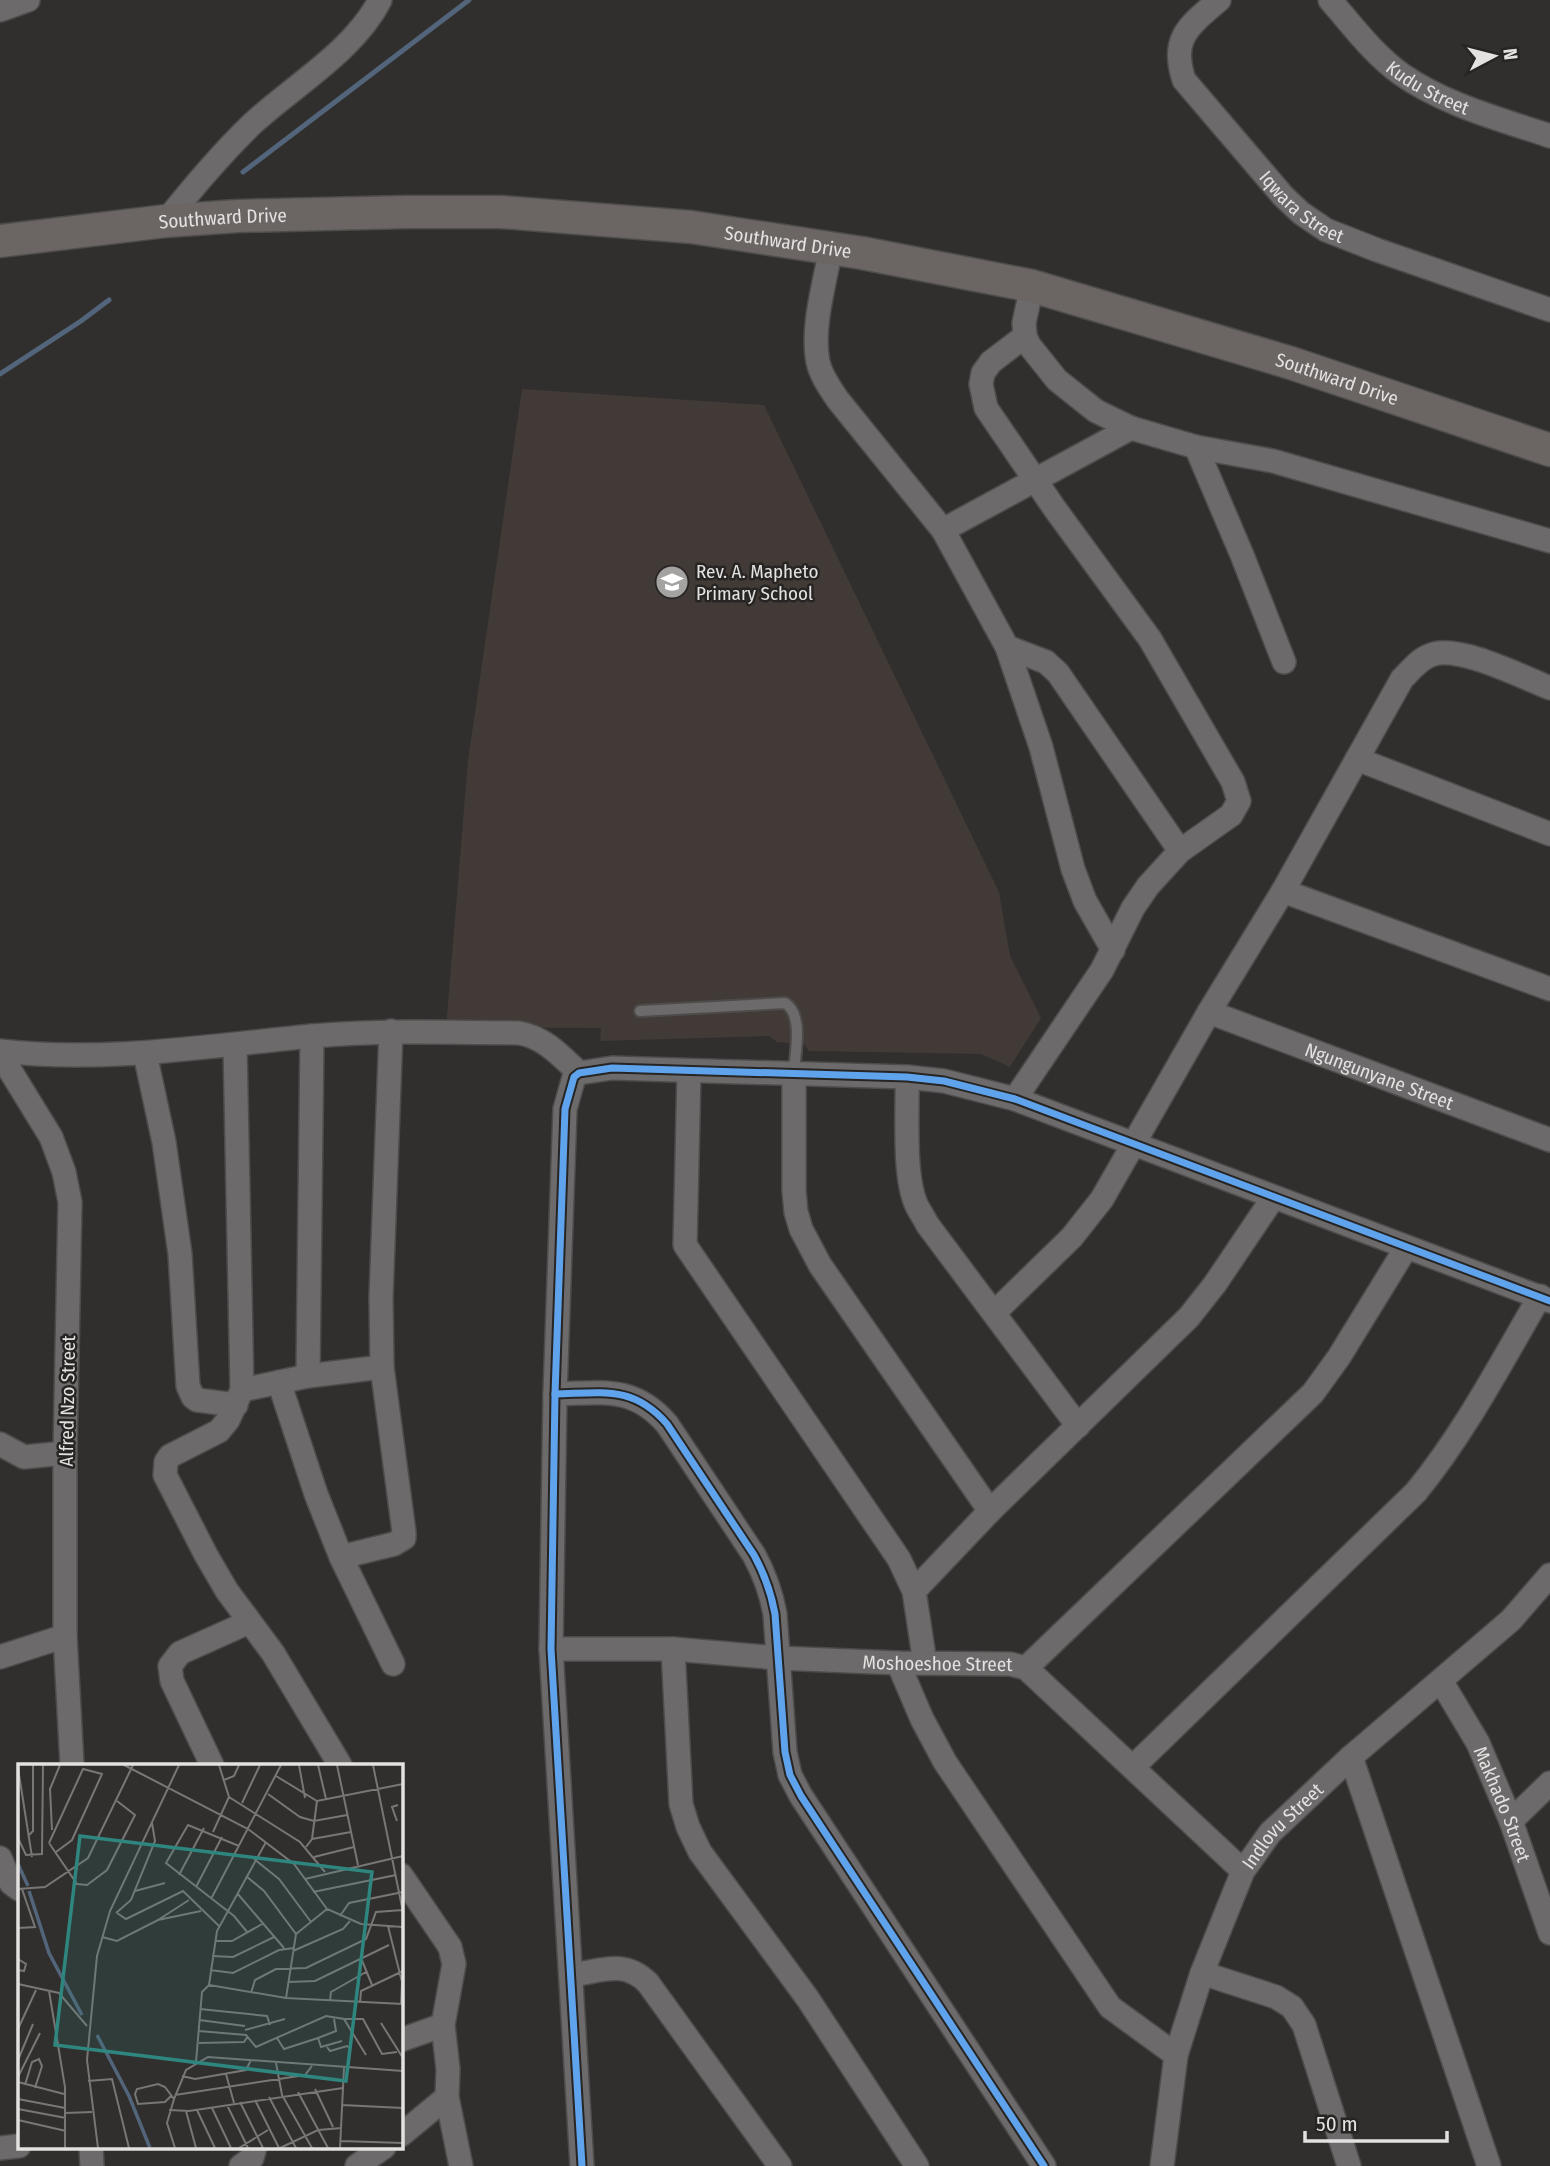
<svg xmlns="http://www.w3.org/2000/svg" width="1550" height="2166" font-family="'Fira Sans Condensed',sans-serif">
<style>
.built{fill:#413a36}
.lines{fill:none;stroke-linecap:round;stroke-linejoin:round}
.stream{stroke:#53657a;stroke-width:5}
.lane-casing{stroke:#4d4c4b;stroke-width:14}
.street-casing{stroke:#4d4c4b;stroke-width:26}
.secondary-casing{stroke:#4d4c4b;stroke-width:35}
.lane{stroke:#6c6a6a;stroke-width:10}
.street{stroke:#6c6a6a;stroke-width:23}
.secondary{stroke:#6b6564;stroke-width:32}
.cycleway-casing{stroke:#272523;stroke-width:11}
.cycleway{stroke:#60a3ed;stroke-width:7}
.labels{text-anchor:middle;stroke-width:5;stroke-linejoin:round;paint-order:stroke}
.street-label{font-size:19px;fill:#e4e2e1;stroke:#272523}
.poi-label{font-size:19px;fill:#e4e2e1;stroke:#272523;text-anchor:start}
.inset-river{fill:none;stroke:#53657a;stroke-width:3.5}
.inset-road{fill:none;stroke:#787776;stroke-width:2}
.view{fill:#2f867f;fill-opacity:0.15;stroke:#2f867f;stroke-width:3.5}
.inset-edge{fill:none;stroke:#e4e2e1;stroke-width:3.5}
</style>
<rect width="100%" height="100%" fill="#302f2e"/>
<path class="built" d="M522,389l242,16 235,487 11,64 31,62 -31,49 -29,-13 -172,-3 -5,-7 -27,-2 -8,-6 -169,5 1,-13 -155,-1 22,-267z"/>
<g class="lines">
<g class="stream">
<path d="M243,172l226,-172"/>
<path d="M0,374l81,-53 28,-21"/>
</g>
<defs>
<path id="lane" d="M640,1011l145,-8c19,12 10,50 9,69"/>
<g id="street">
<path id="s1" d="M1219,0c-30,26 -49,38 -35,80l99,116 18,17 25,17 51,20 173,60"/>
<path id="s2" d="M1330,0c22,25 43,54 71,74 44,31 99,45 149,62"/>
<path d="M0,10l28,-10"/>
<path d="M166,221c27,-34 55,-67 86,-97 41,-38 102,-73 128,-124"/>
<path d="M831,248c-6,34 -20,80 -13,114 3,14 12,26 20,38l105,130 64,117 34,100 32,122 12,32 28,49"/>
<path d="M1032,286l-8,37 1,13 4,9 28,35 39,31 35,17 65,19 77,14 277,80"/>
<path d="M1196,447l46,108 42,107"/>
<path d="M943,530l188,-102"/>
<path d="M1007,647l39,15 12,11 122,178"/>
<path d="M1357,759l193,75"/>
<path d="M1283,891l267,98"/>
<path id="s3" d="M1209,1012l341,128"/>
<path d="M235,1045l7,345 -14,30 -9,11 -49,25 -4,6 -1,13 41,80 21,36 46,62 67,112"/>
<path d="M0,1051c105,12 207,-5 312,-15 69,-6 138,-4 207,-3 25,4 42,23 60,40"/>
<path d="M0,1054l51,83 13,35 6,30 -5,251v183l7,129"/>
<path d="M145,1054l19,88 16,112 8,132 5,11 4,3 39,5"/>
<path d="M689,1071l-4,174 214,314 15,32 11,72"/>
<path d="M794,1072v119l2,21 5,17 19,36 170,246"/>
<path d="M907,1077c1,35 -4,96 9,127 3,7 8,13 11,20l151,202"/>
<path d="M1015,1099l87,-129 31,-62 15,-22 32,-35 51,-36 8,-14 -6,-19 -83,-143 -95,-130 -69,-101 -5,-24 2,-11 8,-11 34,-26"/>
<path d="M994,1313l78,-76 30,-38 107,-187 74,-121 119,-212c8,-8 17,-20 29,-24 27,-11 91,22 119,33"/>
<path d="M308,1376l4,-340"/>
<path d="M279,1382l37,112 25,63 52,107"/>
<path d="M242,1390l66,-14 74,-9"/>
<path d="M555,1394c47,-1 78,-9 112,30l87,131c11,20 17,37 21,59l10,138 5,23 11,21 243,370"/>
<path d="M0,1444l24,13 41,-4"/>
<path d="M341,1557l53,-13 10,-6v-6l-22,-165 -1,-70 10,-266"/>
<path d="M914,1591l76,-80 199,-194 26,-33 58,-86"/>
<path id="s4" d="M551,1649h122l105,9 120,5 112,1 16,4 217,203"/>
<path d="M673,1649l8,155 7,23 12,25 108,147 109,167"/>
<path d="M0,1657l65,-21"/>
<path d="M898,1663l24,56 23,43 165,245 66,48"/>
<path d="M1026,1668l287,-275 26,-36 67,-109"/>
<path id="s5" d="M1441,1681l37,62 33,78 39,112"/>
<path d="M1351,1757l138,409"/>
<path d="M212,1765l-40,-84 -2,-15 10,-13 69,-31"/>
<path d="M1133,1767l283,-275c49,-60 85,-129 124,-196"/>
<path d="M1511,1821l39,-38"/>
<path d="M0,1858l11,25 8,6"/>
<path d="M401,1875l49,72 4,17 -11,61 5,44 -1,28 -46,38"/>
<path d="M1202,1973l74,24 16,10 12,18 45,141"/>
<path d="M572,1975c29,-4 52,-16 76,8l132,183"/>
<path d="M401,2040l42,-15"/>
<path d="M447,2097l14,69"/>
<path d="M91,2147l1,19"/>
<path d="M0,2148l19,-2"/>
<path d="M241,2166l11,-8 3,-11"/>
<path d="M357,2166l27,-19"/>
<path d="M582,2166l-31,-517 4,-255 10,-285 9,-32 5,-4 33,-5 295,9 37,4 71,18 535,202"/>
<path id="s6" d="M1162,2166l14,-111 26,-82 41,-102 27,-38 81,-76 160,-137 39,-45"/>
</g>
<g id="secondary">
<path id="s7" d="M0,241l166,-20 72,-5 169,-4h94l190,15 171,26 170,33 259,77 259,87"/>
</g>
</defs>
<use href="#lane" class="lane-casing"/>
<use href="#street" class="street-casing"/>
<use href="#secondary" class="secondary-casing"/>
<use href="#lane" class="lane"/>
<use href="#street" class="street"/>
<use href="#secondary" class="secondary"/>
<defs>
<g id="cycleway">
<path d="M555,1394c47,-1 78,-9 112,30l87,131c11,20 17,37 21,59l10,138 5,23 11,21 243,370"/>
<path d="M582,2166l-31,-517 4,-255 10,-285 9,-32 5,-4 33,-5 295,9 37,4 71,18 535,202"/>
</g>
</defs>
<use href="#cycleway" class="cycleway-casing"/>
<use href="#cycleway" class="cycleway"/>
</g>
<defs>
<symbol id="school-disc" viewBox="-11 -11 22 22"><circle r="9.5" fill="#a5a3a2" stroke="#272523"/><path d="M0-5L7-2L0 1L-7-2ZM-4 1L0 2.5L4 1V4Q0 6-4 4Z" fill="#fff"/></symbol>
</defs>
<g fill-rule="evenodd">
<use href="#school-disc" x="653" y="563" width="38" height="38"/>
</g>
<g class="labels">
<g class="street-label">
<text dy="7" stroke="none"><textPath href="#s2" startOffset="133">Kudu Street</textPath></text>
<text dy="7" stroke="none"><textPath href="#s1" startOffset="270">Iqwara Street</textPath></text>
<text dy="7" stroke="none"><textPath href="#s7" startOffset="224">Southward Drive</textPath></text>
<text dy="7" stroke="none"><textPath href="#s7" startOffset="791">Southward Drive</textPath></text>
<text dy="7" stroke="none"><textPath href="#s7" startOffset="1358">Southward Drive</textPath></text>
<text dy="7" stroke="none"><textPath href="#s3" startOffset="182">Ngungunyane Street</textPath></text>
<text transform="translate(67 1401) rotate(-89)" y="7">Alfred Nzo Street</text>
<text dy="7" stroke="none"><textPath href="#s4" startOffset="387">Moshoeshoe Street</textPath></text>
<text dy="7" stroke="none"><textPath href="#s5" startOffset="138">Makhado Street</textPath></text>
<text dy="7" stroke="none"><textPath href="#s6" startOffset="368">Indlovu Street</textPath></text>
</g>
<g class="poi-label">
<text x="696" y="578">Rev. A. Mapheto<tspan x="696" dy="22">Primary School</tspan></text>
</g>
</g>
<g transform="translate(18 1764)">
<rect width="385" height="385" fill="#302f2e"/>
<path class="inset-river" d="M0,100l10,22M11,127l20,62 33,62M79,271l32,61 21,52"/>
<path class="inset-road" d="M106,1l124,64 46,35 33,45 34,15 42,3M281,1l6,33M300,1l8,34M319,1l21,100M355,1l30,147M0,4l14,89M258,12l41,25 86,-17M206,16l10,-4 5,-11M250,30l32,23 14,4 33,-6M211,33l71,45 25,30M224,39l18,-38M379,57l-5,-14 6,-2M34,66l-2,-41 10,-24M195,68l16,-35 -10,-32M11,71l4,-4v-66M0,74l8,17 16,-1 1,-89M294,75l39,-7M248,78l-49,89 -8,54 77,13 117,6M31,79l34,-74 19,5 -30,66 -16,12M31,79l28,41 10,1 20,-15 28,-55 -18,-14M221,82l-51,-21 -22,38 68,53 14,17M288,83l6,-8 5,-38M296,93l40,-10M236,95l25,20 32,43M161,111l25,-47M228,112l18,15 32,43M287,115l98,-23M178,123l26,-50M0,125l27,-2 43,-29 45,-93M117,127l30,-8M295,128l83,-17M219,129l47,55M193,135l70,-134M98,149l15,-13 24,-59 -3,-18M99,149l9,6 57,-28 36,35M322,152l9,-13 54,-11M140,156l31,-20M370,162l14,56 -1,22M0,164l17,-1 -13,-38M84,173l15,4 41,-21 43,-9M197,177h17l32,-18M275,187l50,-22 7,-8M194,192l21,1 41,-20M343,194l11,27M0,195l8,5 -2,7 -6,-1M192,206l23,3 46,-23 15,-2M270,218l27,-1 74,-36M0,220l41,9 28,33M31,227l16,96v61M233,229l4,-13 21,-11 30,-1 60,-29 10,-27 27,-2M268,234l10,-64 31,-25M312,237l1,-9 35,-20M342,239l1,-12 42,-20M182,245l67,7 3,9M326,255h19l19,35 15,-2M181,256l46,6M363,259l22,35M0,265l18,-39M227,266l40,-11M181,267l47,4 10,12 70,-31 18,3 22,36M259,274l7,11 34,-11 18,-7 -2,-12M300,274l3,9 21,-6M181,279l45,-1 4,-6M309,283l3,4 17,-5 4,3M0,296l15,-36M178,298l6,-70 7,-7M258,299l6,32 30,53M208,310l8,29M164,312l13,3 51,-9 5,-10M0,313l22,-44M70,317l24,-2 17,69M0,318l46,12M7,321l7,-23 7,-3 3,7 -7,22M297,325l18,38M280,328l30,56M157,331l130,-20 7,-9M153,332l-6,6 -27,2 -3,-10 2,-5 21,-5 7,3 9,12M251,333l27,51M0,335l47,9M237,336l24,48M222,338l23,46M209,341l21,43M324,341l61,3M194,344l19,40M0,345l48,9M151,346l20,1 154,-23M179,346l18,38M168,347l10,37M47,349l27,-1M0,356l48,11M323,377l62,2M80,384l-11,-88 10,-104 13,-45 69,-146M157,384l-8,-25 7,-24 12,-29 22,-13 195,14M221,384l29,-18M262,384l38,-18 24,-2M322,384l4,-80"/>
<path class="view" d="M62,72l292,36 -26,209 -291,-36z"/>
<rect width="385" height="385" class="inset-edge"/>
</g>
<g transform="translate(1494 56) rotate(83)" stroke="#272523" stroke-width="5" paint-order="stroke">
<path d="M0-5L12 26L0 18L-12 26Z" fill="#e4e2e1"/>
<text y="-10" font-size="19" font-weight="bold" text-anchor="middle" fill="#e4e2e1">N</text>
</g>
<path d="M1305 2131v10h142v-10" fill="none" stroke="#e4e2e1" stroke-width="3.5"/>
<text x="1316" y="2131" font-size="21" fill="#e4e2e1" stroke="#272523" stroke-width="5" paint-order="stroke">50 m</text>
</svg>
